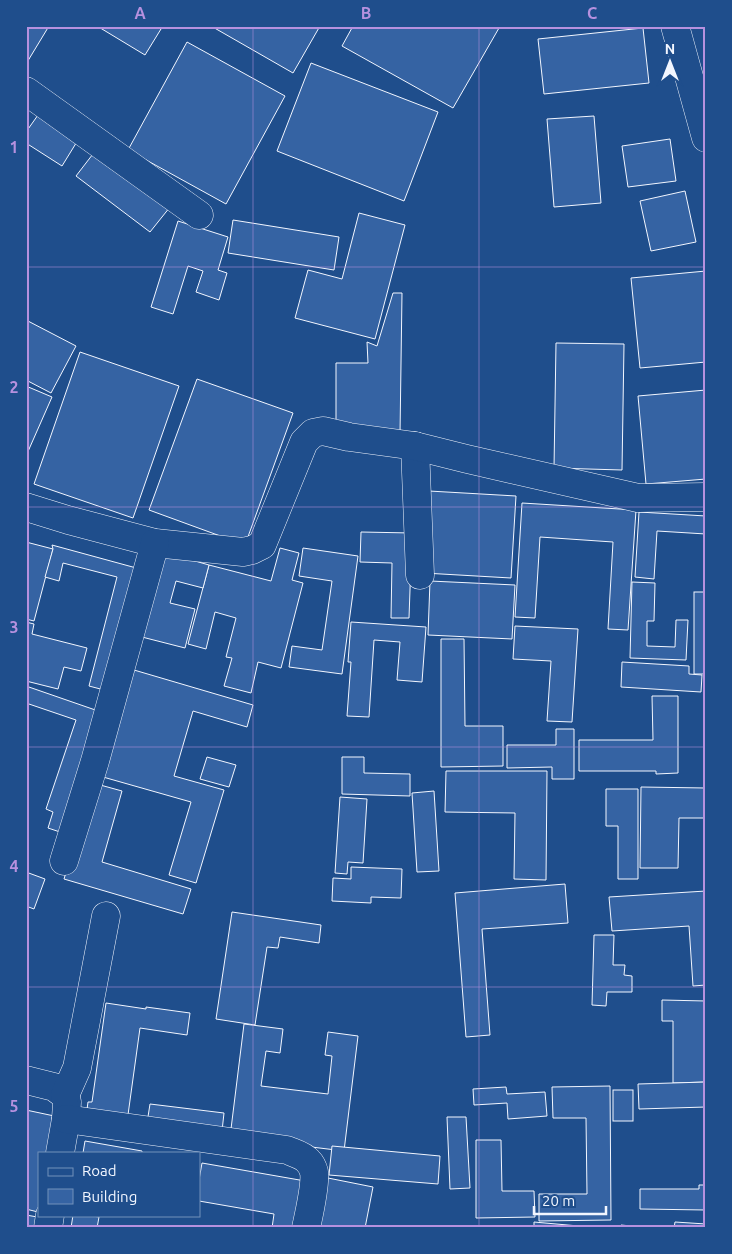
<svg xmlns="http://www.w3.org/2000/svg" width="732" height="1254" font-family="Ubuntu,sans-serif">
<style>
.building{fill:#3563a3;stroke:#f2f6ff}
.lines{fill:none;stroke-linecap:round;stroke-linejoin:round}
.minor-casing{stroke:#f2f6ff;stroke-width:29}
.major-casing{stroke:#f2f6ff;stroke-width:29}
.minor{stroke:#1f4e8c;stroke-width:28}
.major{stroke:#1f4e8c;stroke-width:28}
.grid{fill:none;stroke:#b691df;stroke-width:1;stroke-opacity:0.55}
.neatline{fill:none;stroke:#b691df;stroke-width:2}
.grid-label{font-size:16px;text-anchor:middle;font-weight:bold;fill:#b691df}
</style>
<rect width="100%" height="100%" fill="#1f4e8c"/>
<g class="building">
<path d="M26,26h23l-23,38z"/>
<path d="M97,26h59l5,3 -16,26z"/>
<path d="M211,26h109l-27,47z"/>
<path d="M353,26h143l3,2 -46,80 -111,-62z"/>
<path d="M643,28l6,55 -105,11 -6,-55z"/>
<path d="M187,42l98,54 -59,108 -98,-54z"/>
<path d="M311,63l127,49 -34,89 -127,-50z"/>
<path d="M38,115l40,25 -16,26 -36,-23v-11z"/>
<path d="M594,116l7,87 -47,4 -7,-88z"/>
<path d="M670,139l6,42 -48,6 -6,-41z"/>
<path d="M96,150l74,57 -20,25 -74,-56z"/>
<path d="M685,191l11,51 -45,9 -11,-50z"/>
<path d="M359,213l46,12 -30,114 -80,-21 13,-48 34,9z"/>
<path d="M233,220l106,17 -5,33 -106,-17z"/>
<path d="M178,221l50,16 -10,33 9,3 -8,27 -23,-8 7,-21 -15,-5 -15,48 -22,-7z"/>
<path d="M706,271v91l-66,6 -9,-90z"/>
<path d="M393,293h9l-2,141 -64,-1v-70h32l-1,-21 10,4z"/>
<path d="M26,320l50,26 -25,47 -25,-13z"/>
<path d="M556,343l68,1 -2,126 -68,-2z"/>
<path d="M80,352l99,34 -46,132 -99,-34z"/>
<path d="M197,379l96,34 -48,132 -96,-35z"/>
<path d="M26,386l26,11 -26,59z"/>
<path d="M706,390v89l-60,5 -8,-88z"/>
<path d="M429,491l87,5 -5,82 -87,-5z"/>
<path d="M522,503l114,7 -8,120 -20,-1 5,-87 -73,-5 -5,81 -20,-1z"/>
<path d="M639,512l67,4v18l-49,-3 -3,48 -19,-2z"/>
<path d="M361,532l51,1 -3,85h-18l1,-55 -32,-1z"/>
<path d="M26,542l27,7 -19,72 -8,-2z"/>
<path d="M52,545l88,24 -32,122 -19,-5 28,-109 -54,-14 -4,18 -14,-4 8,-28z"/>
<path d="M280,548l19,5 -7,27 11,3 -22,85 -23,-6 -7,31 -27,-7 8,-28 -6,-1 10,-39 -21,-6 -9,37 -18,-5 21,-79 62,16z"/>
<path d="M303,548l55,8 -16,118 -53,-7 3,-21 30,4 10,-69 -33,-5z"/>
<path d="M160,551l49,14 -6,23 -27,-7 -6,22 25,6 -10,39 -47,-12z"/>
<path d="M430,581l85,4 -3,54 -84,-4z"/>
<path d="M632,582l23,1 -1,38h-7v25l28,1 1,-27h12l-2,40 -56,-2z"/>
<rect x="694" y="592" width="12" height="82"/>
<path d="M26,622l8,2 -2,10 55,14 -6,23 -17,-4 -6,22 -32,-8z"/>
<path d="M351,622l75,5 -4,55 -25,-2 3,-38 -26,-2 -5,77 -22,-1 4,-54h-3z"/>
<path d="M515,626l63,3 -6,93 -25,-1 4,-60 -38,-2z"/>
<path d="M441,639h23l1,87h38v40l-62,1z"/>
<path d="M622,662l67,4v8l13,1 -1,17 -80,-5z"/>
<path d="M134,670l119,35 -6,22 -54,-16 -19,65 50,14 -28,93 -27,-8 22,-73 -88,-25z"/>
<path d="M26,686l78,27 -41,120 -15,-5 5,-16 -7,-3 30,-89 -50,-17z"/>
<path d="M652,696h26v77l-22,1v-3h-77v-31h74z"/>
<path d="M556,729h18v50h-22v-12l-45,1v-23h49z"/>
<path d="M207,757l29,8 -7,22 -29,-8z"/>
<path d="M342,757h22v16l46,1v22l-68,-2z"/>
<path d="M446,771h101l-1,109 -32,-1 1,-66 -70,-1z"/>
<path d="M93,783l29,8 -20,71 89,27 -8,25 -119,-35z"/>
<path d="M641,787l65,1v30h-27l-1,50h-38z"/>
<path d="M606,789h32v90h-20v-53h-12z"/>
<path d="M434,791l5,80 -22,1 -5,-79z"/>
<path d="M340,797l27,2 -4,64 -15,-1 -1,12 -12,-1z"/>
<path d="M351,867l51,2 -1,29 -30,-1v6l-39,-2 1,-23 18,1z"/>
<path d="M26,872l19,7 -11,30 -8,-3z"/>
<path d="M565,884l3,39 -86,6 8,106 -24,2 -11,-144z"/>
<path d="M706,891v94l-13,1 -4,-60 -77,5 -3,-34z"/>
<path d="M232,912l89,13 -2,18 -39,-6 -2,11 -11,-1 -12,78 -39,-6z"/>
<path d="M594,935h20l-1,30h12l-1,10 8,1v16h-25l-1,14 -14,-1z"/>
<path d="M662,1000l44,1v81l-33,1v-62h-11z"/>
<path d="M106,1003l40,6v-2l44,6 -3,22 -47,-7 -13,94 -41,-5 2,-15h4z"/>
<path d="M244,1024l39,5 -3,24 -14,-2 -5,35 67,8 4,-38 -7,-1 3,-23 30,4 -14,115 -114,-14z"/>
<path d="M706,1082v25l-67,2 -1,-25z"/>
<path d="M610,1086l1,134 -72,1v-27h48l-1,-76h-33l-1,-31z"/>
<path d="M506,1087l1,7 38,-2 2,24 -39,3 -1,-16 -33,2 -1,-16z"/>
<rect x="613" y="1090" width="20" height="31"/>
<path d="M150,1104l74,9 -2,18 -75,-8z"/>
<path d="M26,1110l33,7 -8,36h-12v54l-1,5 -12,-3v-50l2,-7 -2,-1z"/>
<path d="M447,1117h19l4,71 -20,1z"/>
<path d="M476,1140h25l1,51h32l1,26 -59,1z"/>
<path d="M85,1141l57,10v2h-59z"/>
<path d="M332,1146l108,10 -2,28 -109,-9z"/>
<path d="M202,1163l109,19 -9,46h-30l2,-14 -75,-13v-21z"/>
<path d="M328,1178l45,9 -8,41h-47z"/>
<path d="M699,1185h7v25l-66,-1v-20h59z"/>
<path d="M26,1215l17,3 -2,10h-15z"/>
<path d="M73,1215h13l13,2 -2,11h-26z"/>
<path d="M534,1222l67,6h-67z"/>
<path d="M675,1222l31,2v4h-32z"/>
<path d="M621,1225l30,3h-30z"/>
</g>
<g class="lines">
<defs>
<g id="minor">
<path d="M26,91l173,124"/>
<path d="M415,446l5,129"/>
<path d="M26,507l42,13 87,23 88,9 9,-2 10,-5 42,-103 9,-9 10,-2 26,6 66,9 52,13 171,39 68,-1"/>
<path d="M64,861l31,-100 60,-218"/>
<path d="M26,1080l28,7 11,8 2,7 -1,17 -6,34"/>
<path d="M65,1095l12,-27 29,-152"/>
<path d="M66,1119l221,31c7,3 16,5 21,11 3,3 5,7 6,11 2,12 -5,42 -8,56"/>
<path d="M48,1228l2,-13"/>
</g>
<path id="major" d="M675,26l31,112"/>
</defs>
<use href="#minor" class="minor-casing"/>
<use href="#major" class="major-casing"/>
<use href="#minor" class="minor"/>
<use href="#major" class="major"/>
</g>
<path class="grid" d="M253,26v1202M479,26v1202M26,267h680M26,507h680M26,747h680M26,987h680"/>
<rect width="732" height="1254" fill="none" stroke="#1f4e8c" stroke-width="55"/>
<rect x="38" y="1152" width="162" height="65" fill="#1f4e8c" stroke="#7391ba"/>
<rect x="48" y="1168" width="25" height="8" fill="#1f4e8c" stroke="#7391ba"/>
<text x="82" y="1176" font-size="15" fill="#f2f6ff">Road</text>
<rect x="48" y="1189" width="25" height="15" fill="#3563a3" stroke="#7391ba"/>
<text x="82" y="1202" font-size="15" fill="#f2f6ff">Building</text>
<g transform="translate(670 62)" stroke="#1f4e8c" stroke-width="4" paint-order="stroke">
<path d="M0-4L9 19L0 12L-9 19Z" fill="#f2f6ff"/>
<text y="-8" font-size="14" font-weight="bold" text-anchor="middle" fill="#f2f6ff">N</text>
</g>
<path d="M534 1206v8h72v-8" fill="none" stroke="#f2f6ff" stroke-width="2.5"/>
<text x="542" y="1206" font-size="15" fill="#f2f6ff" stroke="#1f4e8c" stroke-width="4" paint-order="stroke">20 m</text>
<rect x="28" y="28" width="676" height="1198" class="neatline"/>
<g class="grid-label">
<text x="140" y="19">A</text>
<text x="366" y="19">B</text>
<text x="592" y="19">C</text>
<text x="14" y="153">1</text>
<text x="14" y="393">2</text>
<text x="14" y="633">3</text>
<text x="14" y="872">4</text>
<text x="14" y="1112">5</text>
</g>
</svg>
